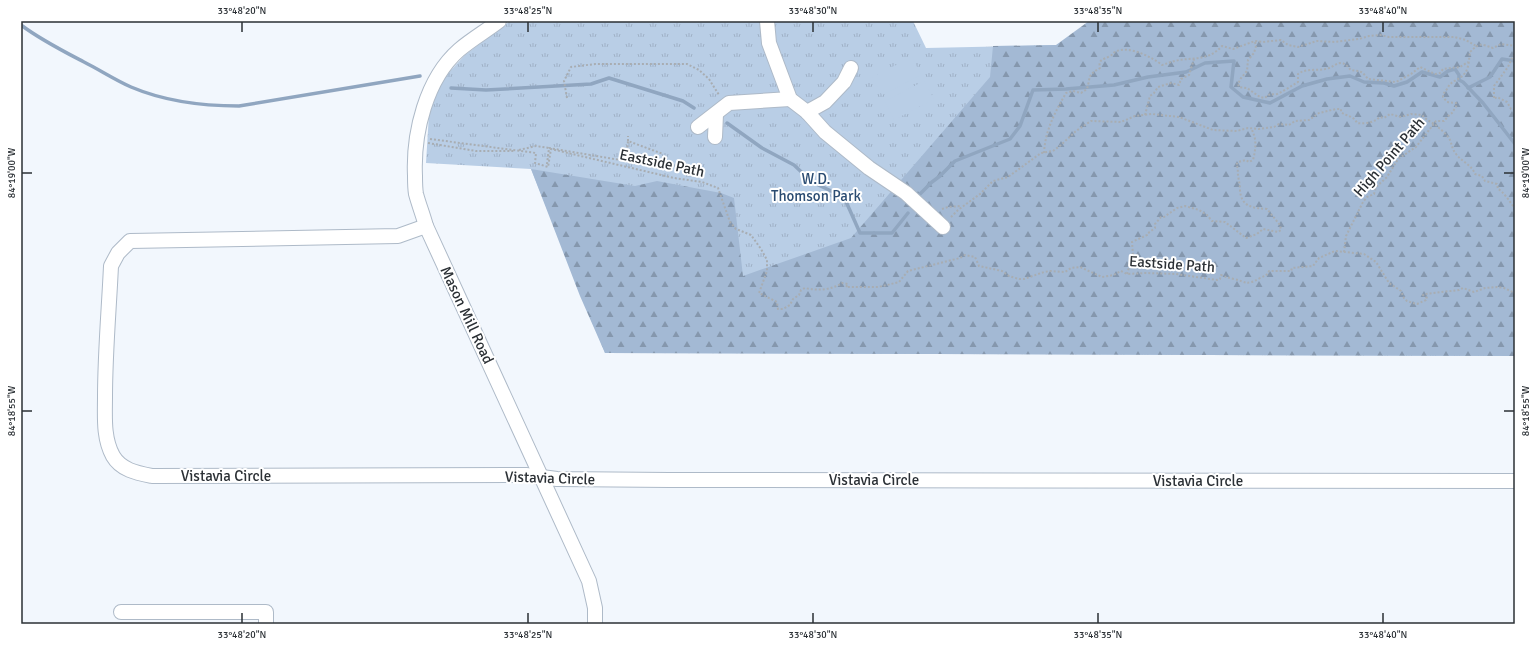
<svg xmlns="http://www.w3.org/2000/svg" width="1536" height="645" font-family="Signika,sans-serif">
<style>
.grass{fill:url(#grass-tufts)}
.forest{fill:url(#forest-firs)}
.garden{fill:#b9cee6}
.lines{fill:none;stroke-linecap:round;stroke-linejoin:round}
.stream{stroke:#90a6c0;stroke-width:3.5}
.minor-casing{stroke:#aebac8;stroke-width:16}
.path{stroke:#a8adb2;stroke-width:2;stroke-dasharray:2 2;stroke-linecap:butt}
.minor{stroke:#fff;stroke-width:14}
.ticks{fill:none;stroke:#2b3035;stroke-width:1.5}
.labels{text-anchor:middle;stroke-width:4;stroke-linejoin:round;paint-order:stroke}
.street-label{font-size:15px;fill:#2b3035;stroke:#fff}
.park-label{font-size:15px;fill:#2b4c72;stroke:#fff}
.neatline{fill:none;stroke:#2b3035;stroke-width:1.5}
.ticks-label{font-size:10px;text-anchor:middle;fill:#2b3035}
</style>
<defs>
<pattern id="grass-tufts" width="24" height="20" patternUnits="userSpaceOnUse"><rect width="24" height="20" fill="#b9cee6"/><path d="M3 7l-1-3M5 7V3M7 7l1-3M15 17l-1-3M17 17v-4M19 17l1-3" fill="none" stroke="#9fb1c6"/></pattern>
<pattern id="forest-firs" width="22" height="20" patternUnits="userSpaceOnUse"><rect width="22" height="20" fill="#a3b9d4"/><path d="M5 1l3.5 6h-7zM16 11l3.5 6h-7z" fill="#8597ad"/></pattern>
</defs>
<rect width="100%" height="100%" fill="#f2f7fd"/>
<path class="grass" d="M510,21h403l13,27 130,-3 459,311 -910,-3 -74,-184 -105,-6 3,-49 13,-34 23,-25z"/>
<path class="forest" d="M1089,21h426v335l-910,-3 -25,-57 -49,-127 104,17 22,-5 64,12 13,5 9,78 108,-38 139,-161 3,-31 63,-1z"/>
<g class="garden">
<path d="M912,57l9,18 -39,20 -10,-18z"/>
<path d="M924,81l10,18 -40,21 -9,-19z"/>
</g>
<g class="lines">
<g class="stream">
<path d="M21,25c20,15 42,26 63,37 16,8 31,18 47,25 33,14 71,19 108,19l181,-30"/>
<path d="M451,88l35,2 105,-6 18,-6 74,23 11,7"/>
<path d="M1468,88l22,-11 12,-18 13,2"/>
<path d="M727,123l35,25 32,17 18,17 32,15 16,36h32l16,-20"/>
<path d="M920,194l12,-12 8,-6 15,-15 55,-22 10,-13 13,-36 33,-1 48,-4 34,-8 38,-5 19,-9 29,-2 -3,26 12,10 27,6 32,-17 25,-7 23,-3 14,6 20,1 10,3 13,-4 15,-10 18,5 8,-6 7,-2 4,6v5l4,2 20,21 32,41"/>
</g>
<defs>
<g id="minor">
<path d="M499,21c-13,10 -27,18 -40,29 -33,29 -46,83 -44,126 0,6 0,12 1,18 3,11 7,21 10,32l163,355 6,27v16"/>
<path d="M767,21l2,22 21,56 17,13 18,20 44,36 37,25 37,34"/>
<path d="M807,112l18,-10 19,-20 7,-14"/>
<path d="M698,127l31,-24 61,-4"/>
<path d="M715,137l1,-23"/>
<path d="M426,226l-28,10 -268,5 -12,12 -7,13c-2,43 -6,87 -6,131 0,19 -2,41 8,59 8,14 24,17 39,20l374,-1 31,4 112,1 846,1"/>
<path d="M121,612h145v12"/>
</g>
</defs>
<use href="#minor" class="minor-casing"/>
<g class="path">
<path d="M1255,42l1,4 -2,7 -6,7 -1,11 -6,7 -3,6 1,3 8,1 13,9 5,1c4,-5 7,-3 12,-4 7,-3 14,-8 21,-12v-8c10,-7 20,-2 31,-6 4,-1 7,-5 12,-5 4,0 7,4 10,7l8,1 4,2 5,6 28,3 15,-8 9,-7 15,7 5,-1 3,-4 17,-2 8,-5"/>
<path d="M1515,55l-2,1 -5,11 -14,19v13l3,-2 10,5 4,7 4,1"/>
<path d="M567,98l-3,-17 7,-14 24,-3h92l12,6 10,9 10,16"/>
<path d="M1145,115l5,-19 4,-3 4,-6 13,-4 8,2 2,-6 8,-4 5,-16"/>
<path d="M430,139l106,14 -1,10 13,4 3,-18 123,29 28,4 16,6 12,34 6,7 15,6 10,14 6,11v11l-8,22 18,9 1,7h5l7,-4 3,-6 6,-4 2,-5 4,-2c13,3 26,2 37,-5l6,1 -2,3h32l9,-2 12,-3 9,-11 52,-13 5,-3 10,2 4,9 23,5 7,5 10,3h5l20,-7 6,-1 15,1 6,-4 9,-1 22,10 12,-2 7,-4 6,3 19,-1 30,1 41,6 3,-1 1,-4c5,2 8,3 13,4 13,3 12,7 26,-1 4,-2 7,-2 9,-7h22l1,-3 21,-2 6,-8 16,-7 29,3 12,8 13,21 12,8 3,7 3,3 6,2 4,1 9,-4 1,-2 -4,-3 2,-1 34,-4 4,-2 11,4 11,-4 12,-1 7,1 11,5"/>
<path d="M628,141v-5"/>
<path d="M428,143l48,8h39"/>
<path d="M519,150l17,-4 13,2"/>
<path d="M1044,153c1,-22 11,-41 22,-60l7,-2 8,2 6,-4c4,-14 0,-13 13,-21 -2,-9 3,-8 10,-12 3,-1 3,-4 7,-5 13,-5 35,6 45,14 4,-1 6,-2 9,-3 18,-6 36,1 51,-16l11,3 22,-8 8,1 18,-2 7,5 10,2 19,-6 18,1 24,-3 10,-3 12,-1 8,2h65l12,3 10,6"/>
<path d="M547,164l2,-16 77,13 2,-20 35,13"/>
<path d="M942,209l6,-2 13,-1"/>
<path d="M951,217l7,-7 22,-16 13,-13 15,-4 33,-24 12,-2 8,-6 15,-14 15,-10 30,1 14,-6 17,-2 27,3 34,13 24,1 11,-3 11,1 15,-2 5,-3 10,1 6,-4 14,-1 10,-7 17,-4h5v3c6,5 12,3 16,11 8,1 16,0 23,-6l4,1 6,-4 11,3 10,-3 11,1c6,7 11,7 17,13 4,3 9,8 11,12 2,5 2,9 6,14 6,8 16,11 19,20l7,2 3,5 12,3 1,5c5,2 13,14 17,20"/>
<path d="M1344,252l2,-16 17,-34 4,-5 7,-3 2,-7 11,-10 11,-18 18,-12 20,-26h8l6,-7 2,-1 5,-8 -1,-2 -9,-1 -4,-5c0,-4 2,-5 4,-8 5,-10 12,-8 18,-16 4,-5 4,-15 5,-21 10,-10 11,-8 23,-4l8,-4 14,2"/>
<path d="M1127,274l6,-19 -1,-13 15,-7v-1l8,-6v-4l6,-7h3l13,-9 8,-2 14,4 8,5 5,6 13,1 21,16 11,-4 6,-5 15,3 3,-2 -1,-5 -13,-16c-14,-1 -26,-2 -27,-19 0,-8 -3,-14 -2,-22l-2,-3 2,-3 8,-2 3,2 4,-2c3,-12 4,-21 -2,-32"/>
</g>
<use href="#minor" class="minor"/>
</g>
<path class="ticks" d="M242,22v10M528,22v10M813,22v10M1098,22v10M1383,22v10M22,173h10M1504,173h10M22,411h10M1504,411h10M242,613v10M528,613v10M813,613v10M1098,613v10M1383,613v10"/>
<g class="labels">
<g class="street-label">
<text transform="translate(1389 157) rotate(-49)" y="5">High Point Path</text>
<text transform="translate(662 163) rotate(12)" y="5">Eastside Path</text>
<text transform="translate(1172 264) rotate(4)" y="5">Eastside Path</text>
<text transform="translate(467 315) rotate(65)" y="5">Mason Mill Road</text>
<text x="226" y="481">Vistavia Circle</text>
<text transform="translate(550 478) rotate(2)" y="5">Vistavia Circle</text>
<text x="874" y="485">Vistavia Circle</text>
<text x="1198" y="486">Vistavia Circle</text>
</g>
<g class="park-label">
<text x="816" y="184">W.D.<tspan x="816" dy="17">Thomson Park</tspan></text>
</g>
</g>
<rect width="1536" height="645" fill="none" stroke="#ffffff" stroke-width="44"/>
<rect x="22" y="22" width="1492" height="601" class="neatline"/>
<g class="ticks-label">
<text x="242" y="14">33°48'20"N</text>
<text x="528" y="14">33°48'25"N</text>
<text x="813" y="14">33°48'30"N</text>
<text x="1098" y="14">33°48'35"N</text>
<text x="1383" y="14">33°48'40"N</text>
<text transform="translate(1525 173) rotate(-90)" y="4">84°19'00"W</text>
<text transform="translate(11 173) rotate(-90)" y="4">84°19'00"W</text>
<text transform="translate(1525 411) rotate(-90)" y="4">84°18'55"W</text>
<text transform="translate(11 411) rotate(-90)" y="4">84°18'55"W</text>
<text x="242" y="638">33°48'20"N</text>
<text x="528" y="638">33°48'25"N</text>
<text x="813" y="638">33°48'30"N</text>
<text x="1098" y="638">33°48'35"N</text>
<text x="1383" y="638">33°48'40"N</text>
</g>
</svg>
